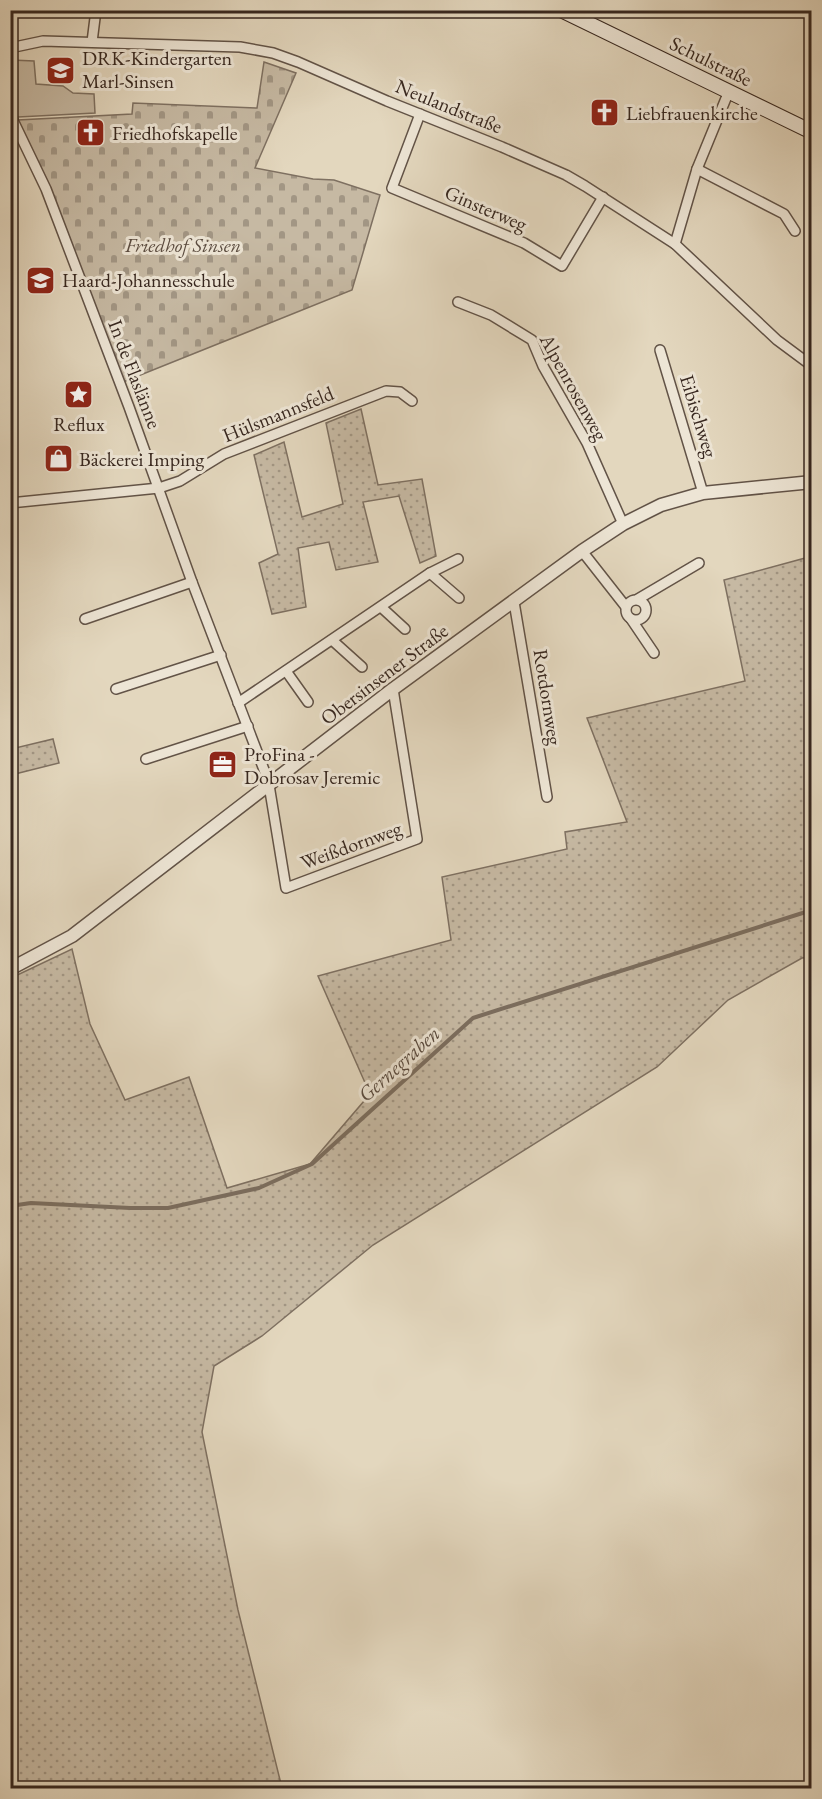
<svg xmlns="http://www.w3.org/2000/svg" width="822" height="1799" font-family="'EB Garamond',serif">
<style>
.grass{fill:url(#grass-dots);stroke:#7e7061;stroke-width:1.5}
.cemetery{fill:url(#cemetery-stones);stroke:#7e7061;stroke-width:1.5}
.park{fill:#c6b9a3;stroke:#7e7061;stroke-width:1.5}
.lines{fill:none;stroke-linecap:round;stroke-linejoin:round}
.stream{stroke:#7b6d5e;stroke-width:4}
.minor-casing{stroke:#625347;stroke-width:12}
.tertiary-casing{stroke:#625347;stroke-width:15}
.secondary-casing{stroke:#37271f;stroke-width:16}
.minor{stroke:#ede5d5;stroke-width:9}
.tertiary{stroke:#ede5d5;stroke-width:12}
.secondary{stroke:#ede5d5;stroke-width:14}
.labels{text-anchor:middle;stroke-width:6;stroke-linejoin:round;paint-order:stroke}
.poi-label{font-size:20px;fill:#37271f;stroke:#ede5d5;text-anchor:start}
.street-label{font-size:20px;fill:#37271f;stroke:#ede5d5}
.park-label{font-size:20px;font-style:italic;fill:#5b4c40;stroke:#ede5d5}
.water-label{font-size:21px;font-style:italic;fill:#594a3e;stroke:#ede5d5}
</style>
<defs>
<pattern id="grass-dots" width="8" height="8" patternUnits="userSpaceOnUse" patternTransform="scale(1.5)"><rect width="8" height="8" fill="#c6b9a3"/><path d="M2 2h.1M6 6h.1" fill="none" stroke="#a29684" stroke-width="1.8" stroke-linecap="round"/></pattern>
<pattern id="cemetery-stones" width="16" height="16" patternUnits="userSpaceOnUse" patternTransform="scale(1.5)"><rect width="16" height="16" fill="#c6b9a3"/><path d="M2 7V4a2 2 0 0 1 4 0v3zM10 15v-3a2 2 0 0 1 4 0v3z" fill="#a29684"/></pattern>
</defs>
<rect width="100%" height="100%" fill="#e3d7be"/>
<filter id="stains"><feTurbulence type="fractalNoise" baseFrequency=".00333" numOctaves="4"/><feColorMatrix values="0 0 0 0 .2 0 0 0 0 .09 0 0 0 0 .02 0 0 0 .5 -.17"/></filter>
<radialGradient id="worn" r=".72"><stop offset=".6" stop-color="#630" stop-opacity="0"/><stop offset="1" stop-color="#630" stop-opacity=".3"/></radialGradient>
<g class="grass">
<path d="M361,409l17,76 44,-6 14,77 -16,7 -21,-67 -36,6 15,60 -42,8 -7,-28 -31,6 8,59 -34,7 -13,-51 19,-9 -24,-99 30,-13 18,75 41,-13 -17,-81z"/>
<path d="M809,557l3,8 -1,392 -9,1 -74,42 -71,67 -284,178 -111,91 -48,30 -12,66 36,178 44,178h-271v-810l61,-29 18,75 35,76 64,-23 38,111 83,-24 60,-70 -52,-118 133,-36 -9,-63 125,-28 -2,-17 62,-10 -40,-104 158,-37 -21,-101z"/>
<path d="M53,739l6,24 -48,12v-26z"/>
</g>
<path class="cemetery" d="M264,62l32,11 -41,95 58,11 21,1 46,15 -28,95 -229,92 -105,-262 114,-6 1,-11 124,5z"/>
<path class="park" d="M11,60l23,1 2,23 27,2 10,7 21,1 1,19 -77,4 -7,-15z"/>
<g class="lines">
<path class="stream" d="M10,1206l21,-3 99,5h38l91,-20 53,-24 161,-146 339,-108"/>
<defs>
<g id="minor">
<path d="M92,42l4,-32"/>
<path d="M10,48l33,-7 197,6 33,6 25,9 89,39 115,46 64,28 19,11 90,58 102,96 35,26"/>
<path d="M10,114l36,75 83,218 63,175 74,193 3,10 17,103 131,-49 -24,-150"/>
<path d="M420,114l-28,74 132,55 38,23 41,-69"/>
<path d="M697,169l87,45 11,17"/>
<path d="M675,244l22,-75 32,-78"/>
<path d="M458,302l33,13 41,25 11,26 44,77 36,81"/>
<path d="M660,350l43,143"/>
<path d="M10,503l149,-15 21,-7 44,-27 162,-63 14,1 12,9"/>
<path d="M582,551l44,56"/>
<path d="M430,573l29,25"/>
<path d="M638,599l61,-36"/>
<circle cx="636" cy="610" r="10"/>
<path d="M514,602l33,195"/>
<path d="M381,607l24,22"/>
<path d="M85,619l107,-37"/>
<path d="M631,619l23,34"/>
<path d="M332,640l30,27"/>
<path d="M286,671l22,31"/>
<path d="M116,689l105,-34"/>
<path d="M238,703l192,-130 28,-14"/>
<path d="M146,759l102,-33"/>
</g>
<path id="tertiary" d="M10,969l62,-33 321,-247 189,-138 41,-27 38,-19 42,-12 109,-11"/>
<path id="secondary" d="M561,10l251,122"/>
</defs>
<use href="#minor" class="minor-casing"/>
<use href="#tertiary" class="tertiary-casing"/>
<use href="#secondary" class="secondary-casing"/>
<use href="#minor" class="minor"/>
<use href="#tertiary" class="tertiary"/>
<use href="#secondary" class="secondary"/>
</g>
<defs>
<symbol id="school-square" viewBox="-11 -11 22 22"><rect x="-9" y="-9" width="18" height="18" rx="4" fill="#8f2418" stroke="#ede5d5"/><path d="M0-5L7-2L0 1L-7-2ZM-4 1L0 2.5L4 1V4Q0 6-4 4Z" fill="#fff"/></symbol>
<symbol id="church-square" viewBox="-11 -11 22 22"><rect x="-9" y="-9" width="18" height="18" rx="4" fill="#8f2418" stroke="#ede5d5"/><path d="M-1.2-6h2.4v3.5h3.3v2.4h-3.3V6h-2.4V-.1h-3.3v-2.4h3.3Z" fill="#fff"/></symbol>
<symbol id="sight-square" viewBox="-11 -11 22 22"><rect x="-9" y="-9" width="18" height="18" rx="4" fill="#8f2418" stroke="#ede5d5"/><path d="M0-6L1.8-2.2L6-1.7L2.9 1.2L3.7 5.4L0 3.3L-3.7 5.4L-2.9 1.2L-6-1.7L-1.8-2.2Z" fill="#fff"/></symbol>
<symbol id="shop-square" viewBox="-11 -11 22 22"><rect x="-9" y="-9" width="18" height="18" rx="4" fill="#8f2418" stroke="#ede5d5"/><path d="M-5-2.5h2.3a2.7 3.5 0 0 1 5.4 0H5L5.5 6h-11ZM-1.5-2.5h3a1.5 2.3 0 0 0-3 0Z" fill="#fff"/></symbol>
<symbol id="office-square" viewBox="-11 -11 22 22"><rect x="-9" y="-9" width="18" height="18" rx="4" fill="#8f2418" stroke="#ede5d5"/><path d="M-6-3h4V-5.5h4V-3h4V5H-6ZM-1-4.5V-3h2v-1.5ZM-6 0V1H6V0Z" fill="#fff"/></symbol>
</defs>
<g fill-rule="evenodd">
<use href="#school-square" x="44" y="54" width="33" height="33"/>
<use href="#church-square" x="588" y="96" width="33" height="33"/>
<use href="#church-square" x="74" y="116" width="33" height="33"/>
<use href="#school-square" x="24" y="264" width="33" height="33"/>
<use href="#sight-square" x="62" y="378" width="33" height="33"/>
<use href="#shop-square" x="42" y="442" width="33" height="33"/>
<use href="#office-square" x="206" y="748" width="33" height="33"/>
</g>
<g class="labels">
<g class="poi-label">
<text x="82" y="65">DRK-Kindergarten<tspan x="82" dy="23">Marl-Sinsen</tspan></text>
<text x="626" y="120">Liebfrauenkirche</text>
<text x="112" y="140">Friedhofskapelle</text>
<text x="62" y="287">Haard-Johannesschule</text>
<text x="79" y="431" text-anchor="middle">Reflux</text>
<text x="79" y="466">Bäckerei Imping</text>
<text x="244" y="761">ProFina -<tspan x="244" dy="23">Dobrosav Jeremic</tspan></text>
</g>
<g class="street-label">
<text transform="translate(711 61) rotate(26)" y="7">Schulstraße</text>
<text transform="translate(449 106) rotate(22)" y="7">Neulandstraße</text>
<text transform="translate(486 208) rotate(23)" y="7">Ginsterweg</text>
<text transform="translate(135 374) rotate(69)" y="7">In de Flaslänne</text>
<text transform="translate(574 387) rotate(61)" y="7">Alpenrosenweg</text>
<text transform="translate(278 414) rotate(-22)" y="7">Hülsmannsfeld</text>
<text transform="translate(699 416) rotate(73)" y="7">Eibischweg</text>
<text transform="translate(384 674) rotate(-37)" y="7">Obersinsener Straße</text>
<text transform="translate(548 697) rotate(81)" y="7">Rotdornweg</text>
<text transform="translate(351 845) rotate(-20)" y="7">Weißdornweg</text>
</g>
<g class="park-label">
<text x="183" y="252">Friedhof Sinsen</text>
</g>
<g class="water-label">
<text transform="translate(399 1064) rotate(-42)" y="7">Gernegraben</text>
</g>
</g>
<rect width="822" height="1799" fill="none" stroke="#e3d7be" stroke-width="36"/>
<rect x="12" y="12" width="798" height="1775" fill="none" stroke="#37271f" stroke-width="3"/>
<rect x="18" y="18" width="786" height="1763" fill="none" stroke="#37271f" stroke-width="1.5"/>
<rect width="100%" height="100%" filter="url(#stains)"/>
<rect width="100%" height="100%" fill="url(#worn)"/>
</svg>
